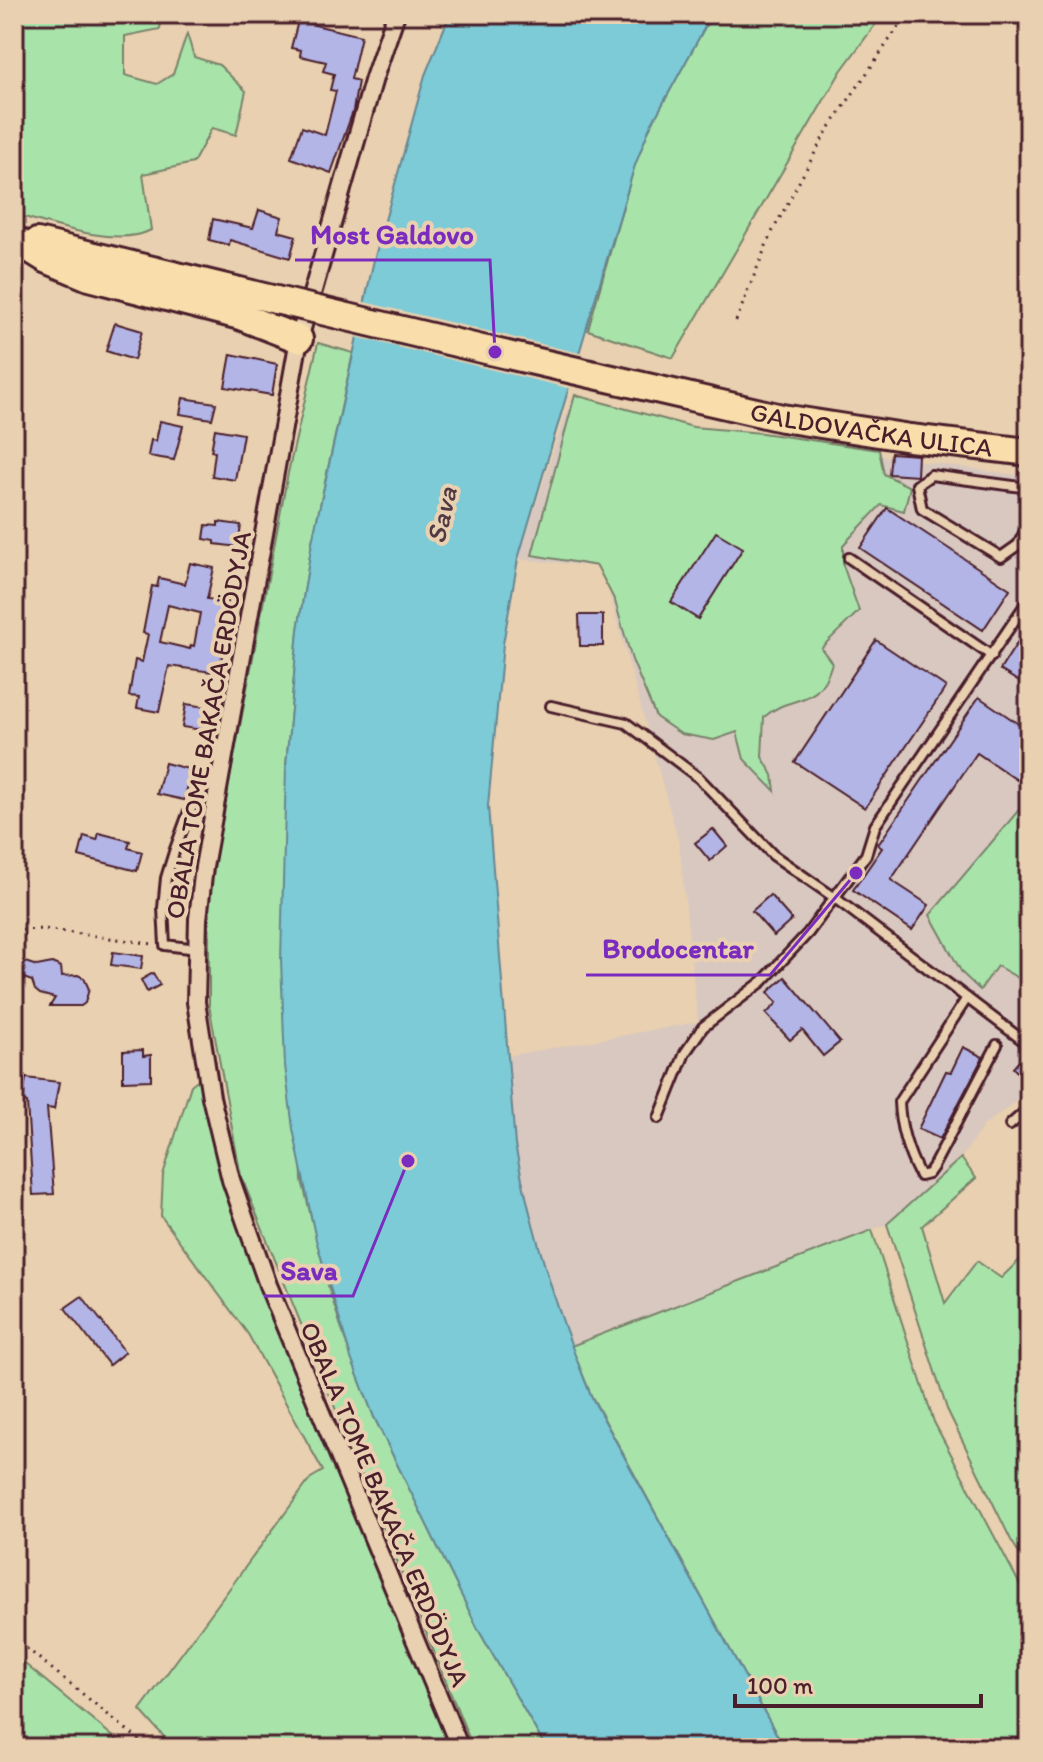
<svg xmlns="http://www.w3.org/2000/svg" width="1043" height="1762" font-family="Itim,sans-serif">
<style>
.built{fill:#d8c8c0}
.green{fill:#a8e4aa;stroke:#79826a;stroke-width:2}
.water{fill:#7bcbd6;stroke:#678692;stroke-width:2}
.pier{fill:#e8d0b0}
.building{fill:#b3b5e6;stroke:#4a1f2b;stroke-width:2;fill-rule:evenodd}
.lines{fill:none;stroke-linecap:round;stroke-linejoin:round}
.lane-casing{stroke:#4a1f2b;stroke-width:14}
.street-casing{stroke:#4a1f2b;stroke-width:22}
.primary-casing{stroke:#4a1f2b;stroke-width:32}
.path{stroke:#4a1f2b;stroke-width:3;stroke-dasharray:2 6;stroke-linecap:butt}
.lane{stroke:#e8d0b0;stroke-width:8}
.street{stroke:#e8d0b0;stroke-width:16}
.primary{stroke:#f9deab;stroke-width:26}
.primary-bridge-casing{stroke:#4a1f2b;stroke-width:32;stroke-linecap:butt}
.primary-bridge{stroke:#f9deab;stroke-width:26}
.labels{text-anchor:middle;stroke-width:8;stroke-linejoin:round;paint-order:stroke}
.street-label{font-size:26px;fill:#4a1f2b;stroke:#e8d0b0}
.water-label{font-size:28px;font-style:italic;fill:#513945;stroke:#e8d0b0}
.leader{fill:none;stroke:#7b2cbf;stroke-width:3}
.callout-dot{fill:#7b2cbf;stroke:#e8d0b0;stroke-width:3}
.callout-label{font-size:28px;text-anchor:middle;font-weight:bold;fill:#7b2cbf;stroke:#e8d0b0;stroke-width:8;stroke-linejoin:round;paint-order:stroke}
</style>
<rect width="100%" height="100%" fill="#e8d0b0"/>
<filter id="ink" filterUnits="userSpaceOnUse"><feTurbulence type="fractalNoise" baseFrequency=".0125" numOctaves="2"/><feDisplacementMap in="SourceGraphic" scale="16" xChannelSelector="R" yChannelSelector="G"/><feConvolveMatrix kernelMatrix="1 2 1 2 8 2 1 2 1" color-interpolation-filters="sRGB"/></filter>
<g filter="url(#ink)">
<path class="built" d="M571,398l141,33 317,46v615l-45,33 -23,33 -74,66 -316,122 -47,-152 -9,-49 -7,-89 190,-34 -19,-179 -77,-276 -84,-8z"/>
<g class="green">
<path d="M14,14h148l-2,15 -35,7v39l32,9 16,-10 14,-40 7,23 25,8 27,26 -10,44 -24,-7 -19,35 -50,11 8,56c-34,18 -101,-6 -137,-16z"/>
<path d="M712,14h171l-42,57 -168,287 -85,-28 46,-162 15,-39z"/>
<path d="M318,343l35,10 -41,189 -14,88 -12,136 16,414 27,109 22,69 23,59 104,212 68,119h-73l-232,-572 -32,-171v-116l79,-416z"/>
<path d="M575,395l118,32 69,6 117,17 5,24 26,13 -6,24 -23,-6 -38,40v20l16,46 -38,37 11,15c-14,48 -40,29 -68,54l-2,40 11,18 2,16 -31,-32 -7,-27 -23,8 -33,-6 -25,-17 -24,-57 -17,-59 -18,-35 -65,-11z"/>
<path d="M1029,798v186l-32,-18 -17,24 -18,-17 -32,-58z"/>
<path d="M205,1074l24,114 227,560h-282l-34,-38 171,-232 12,-7 -75,-137 -87,-118 2,-41 28,-90z"/>
<path d="M961,1158l15,20 -54,48 23,77 32,-42 24,17 28,-27v318l-18,-29 -64,-131 -60,-185z"/>
<path d="M872,1230l62,192 95,180v146h-245l-193,-353 -20,-49z"/>
<path d="M14,1655l113,93h-113z"/>
</g>
<path class="water" d="M450,14h262l-63,115 -15,39 -116,391 -15,85 -15,162 27,339c16,85 43,170 76,251l193,352h-238l-68,-119 -104,-212 -23,-59 -35,-118 -23,-111 -8,-63 -4,-106 5,-194 12,-136 14,-88 61,-278 52,-189z"/>
<path class="pier" d="M360,301l224,53 -12,35 -220,-53z"/>
<g class="building">
<path d="M298,21l63,15 -10,43 7,2 -5,30 -22,62 -40,-15 11,-31 23,8 11,-44 -6,-1 4,-16 -11,-3 3,-9 -26,-6 1,-6 -10,-2z"/>
<path d="M259,210l23,7 -4,14 18,5 -6,22 -60,-18 -1,5 -20,-5 4,-21 40,9z"/>
<path d="M115,323l27,8 -8,29 -28,-9z"/>
<path d="M231,354l46,10 -5,31 -47,-8z"/>
<path d="M183,398l33,5 -4,16 -32,-5z"/>
<path d="M160,421l23,5 -9,34 -26,-4 3,-16 5,1z"/>
<path d="M215,429l28,5 -8,46 -23,-4 3,-24 -4,-1z"/>
<path d="M891,453l27,2 -1,21 -28,-2z"/>
<path d="M887,508l123,81 -27,41 -123,-82z"/>
<path d="M218,522l23,3 -3,22 -23,-3v-3l-11,-2 2,-14 12,1z"/>
<path d="M716,532l27,16 -45,71 -27,-17z"/>
<path d="M190,563l24,5 -7,31 21,3 -9,47 4,1 -4,23 -50,-7 -10,46 -22,-4 2,-11 -10,-1 6,-36 7,2 6,-28 -5,-1 9,-47 5,1 2,-9 26,6zM168,605l32,8 -6,33 -3,-1 -1,4 -30,-7z"/>
<path d="M579,615h24v31h-23z"/>
<path d="M1029,624v64l-29,-18z"/>
<path d="M876,640l70,47 -81,121 -70,-46z"/>
<path d="M979,697l50,34v31l-12,18 -40,-27 -86,127 38,25 -17,25 -59,-40 29,-42 -4,-3z"/>
<path d="M186,704l20,3 -3,23 -21,-3z"/>
<path d="M165,763l27,7 -8,30 -27,-6z"/>
<path d="M713,829l14,17 -17,15 -15,-18z"/>
<path d="M99,833l31,8 -2,7 14,4 -5,19 -58,-15 5,-20 13,4z"/>
<path d="M770,895l22,25 -18,16 -22,-25z"/>
<path d="M113,952l30,4 -2,13 -30,-4z"/>
<path d="M25,962l12,4 15,-3 9,4 1,9 16,-1 6,3 5,11 -4,14 -4,3h-31l5,-8 -15,-4 -5,-4 -3,-9 -14,-5z"/>
<path d="M153,973l7,12 -13,7 -6,-12z"/>
<path d="M785,977l55,65 -17,14 -21,-26 -12,10 -24,-26 11,-11 -9,-11z"/>
<path d="M963,1047l20,10 -43,82 -22,-10 28,-58 5,1z"/>
<path d="M143,1050v6l8,-1v25l-28,1v-30z"/>
<path d="M1027,1052h2v31l-16,-15z"/>
<path d="M26,1078l33,4 -5,27 -7,-1 7,86 -21,1 -6,-92 -5,-2z"/>
<path d="M82,1296l43,56 -16,13 -44,-57z"/>
</g>
<g class="lines">
<defs>
<g id="lane">
<path d="M1029,488l-98,-13 -14,10 5,24 79,48 17,-12 11,-22"/>
<path d="M849,558l143,98"/>
<path d="M551,706l75,17 73,55 74,77 62,43 194,147"/>
<path d="M197,949l-32,-4 -2,-37 3,-30 8,-26 14,-38 19,-31 12,-5"/>
<path d="M967,998l-68,104c1,26 9,51 21,74l8,-2 5,-7 64,-122"/>
<path d="M659,1118l26,-65 18,-26 60,-46 45,-48 58,-78 9,-29 154,-227"/>
<path d="M1010,1125l19,-17"/>
</g>
<path id="street" d="M396,14l-22,64 -75,261 -95,528 -6,52 -2,83 15,95 20,83 37,105 192,463"/>
<g id="primary">
<path d="M14,239l32,20 43,18 151,39 59,23"/>
<path d="M37,242l239,58"/>
<path id="s1" d="M486,350l296,68 128,20 119,14"/>
</g>
</defs>
<use href="#lane" class="lane-casing"/>
<use href="#street" class="street-casing"/>
<use href="#primary" class="primary-casing"/>
<g class="path">
<path d="M736,321l34,-85 54,-100 83,-122"/>
<path d="M14,930l30,-1 109,15"/>
<path d="M14,1638l135,110"/>
</g>
<use href="#lane" class="lane"/>
<use href="#street" class="street"/>
<use href="#primary" class="primary"/>
<defs>
<path id="primary-bridge" d="M276,300l210,50"/>
</defs>
<use href="#primary-bridge" class="primary-bridge-casing"/>
<use href="#primary-bridge" class="primary-bridge"/>
</g>
</g>
<g class="labels">
<g class="street-label">
<text dy="9" stroke="none"><textPath href="#s1" startOffset="394">GALDOVAČKA ULICA</textPath></text>
<text transform="translate(208 725) rotate(-80)" y="9">OBALA TOME BAKAČA ERDÖDYJA</text>
<text transform="translate(385 1504) rotate(67)" y="9">OBALA TOME BAKAČA ERDÖDYJA</text>
</g>
<g class="water-label">
<text transform="translate(441 515) rotate(-77)" y="10">Sava</text>
</g>
</g>
<path class="leader" d="M495 352L490 260H295M856 873L770 975H586M408 1161L353 1296H264"/>
<g class="callout-dot">
<circle cx="495" cy="352" r="8"/>
<circle cx="856" cy="873" r="8"/>
<circle cx="408" cy="1161" r="8"/>
</g>
<g class="callout-label">
<text x="392" y="244">Most Galdovo</text>
<text x="678" y="958">Brodocentar</text>
<text x="309" y="1280">Sava</text>
</g>
<rect width="1043" height="1762" fill="none" stroke="#e8d0b0" stroke-width="48"/>
<rect x="24" y="24" width="995" height="1714" fill="none" stroke="#4a1f2b" stroke-width="3" filter="url(#ink)"/>
<path d="M735 1694v12h246v-12" fill="none" stroke="#4a1f2b" stroke-width="4"/>
<text x="747" y="1694" font-size="24" fill="#4a1f2b" stroke="#e8d0b0" stroke-width="6" paint-order="stroke">100 m</text>
</svg>
